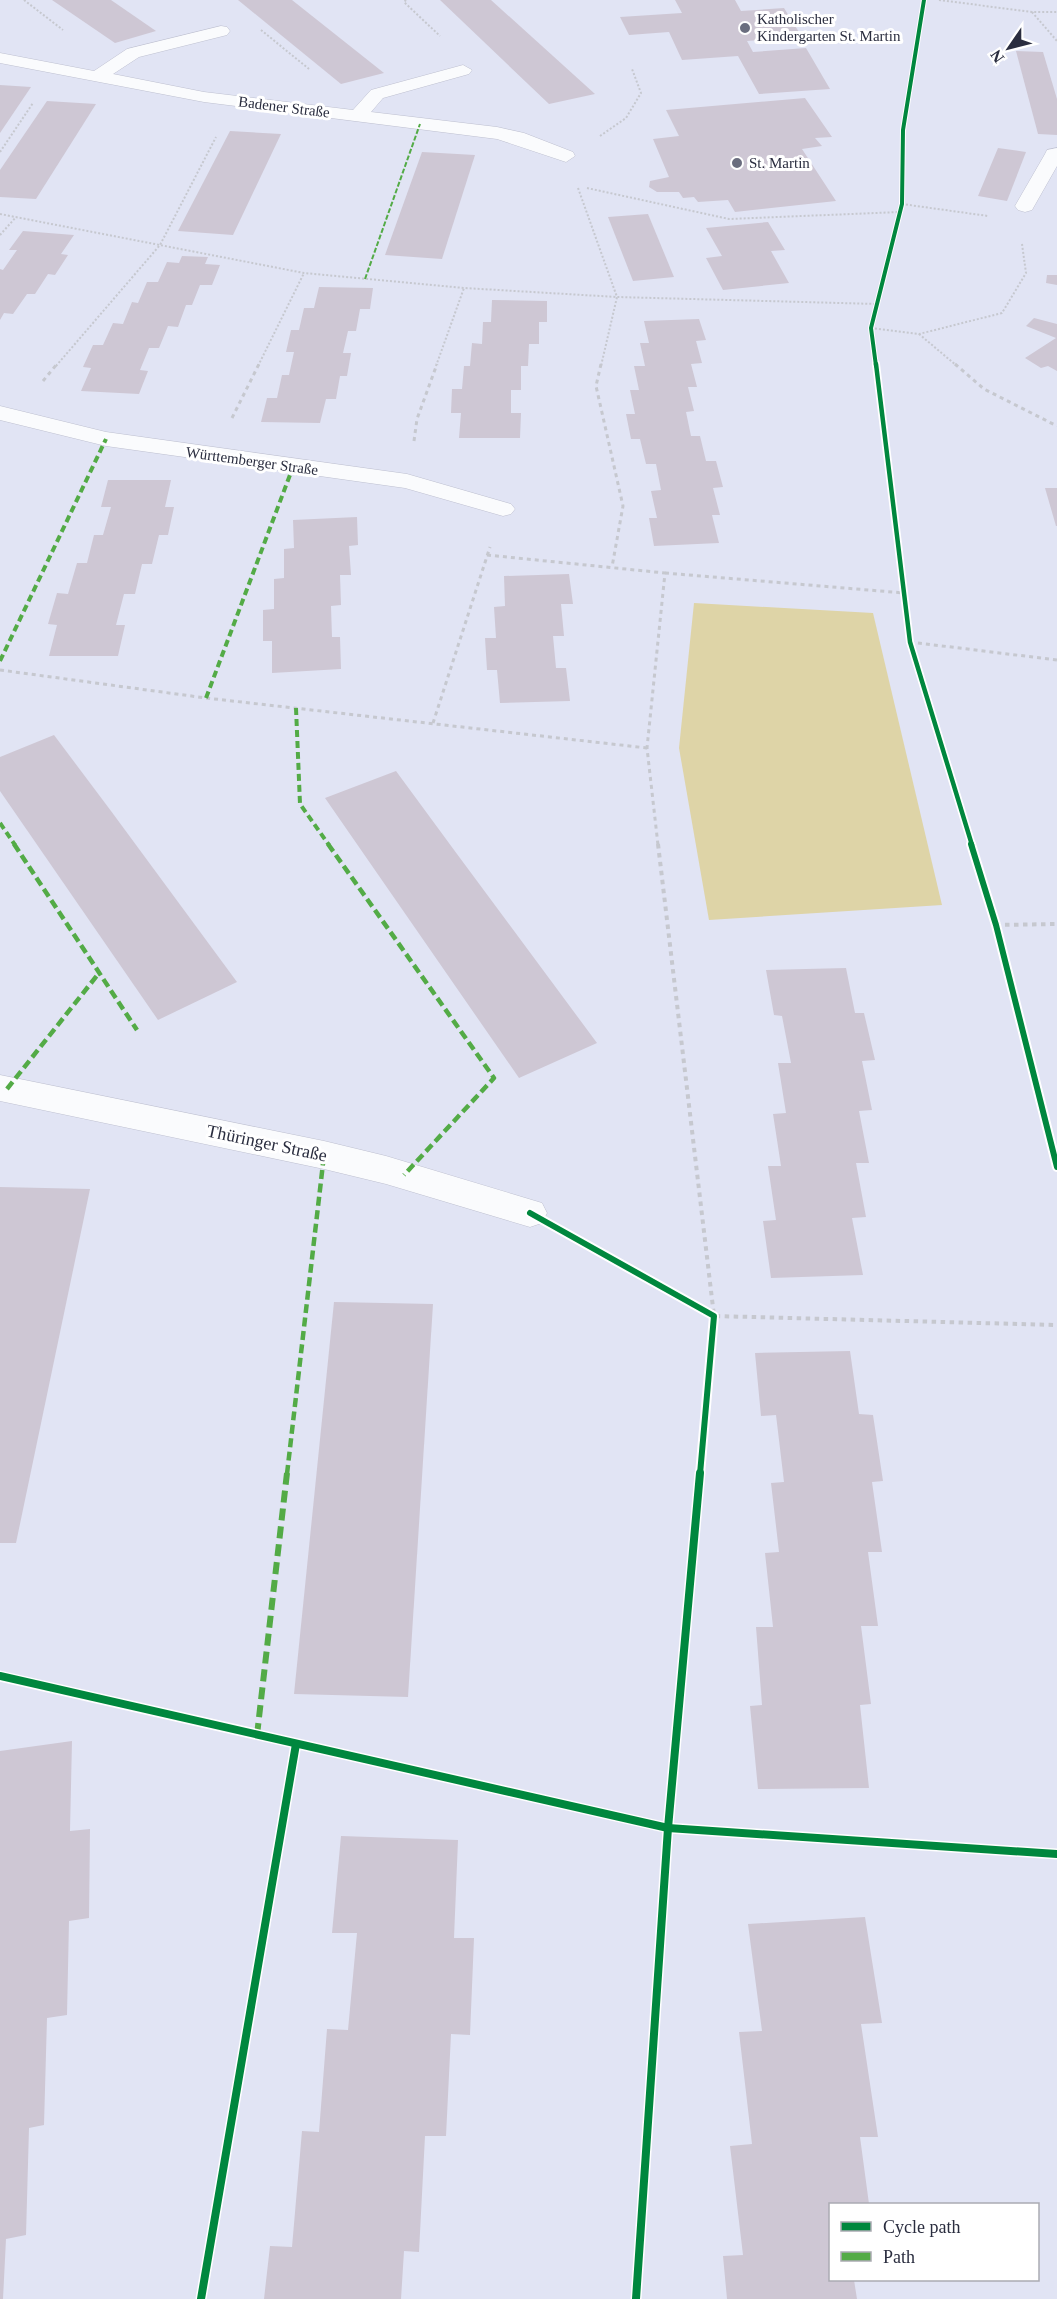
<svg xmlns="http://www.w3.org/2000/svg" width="1057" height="2299" font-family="'Times New Roman',serif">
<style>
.green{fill:#ded4a7}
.building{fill:#cec7d4}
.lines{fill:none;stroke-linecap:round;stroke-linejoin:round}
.minor-casing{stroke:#bec0d0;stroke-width:1}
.path-far3{stroke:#c6c8cf;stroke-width:2;stroke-dasharray:2 2;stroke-linecap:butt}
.path-far2{stroke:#c6c8cf;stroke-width:3;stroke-dasharray:4 4;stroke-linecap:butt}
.path-far1{stroke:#c6c8cf;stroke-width:4;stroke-dasharray:4.5 4.5;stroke-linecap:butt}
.path{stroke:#c6c8cf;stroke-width:5;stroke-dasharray:6 6;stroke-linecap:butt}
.minor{fill:#fafbfd;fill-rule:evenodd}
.quiet-far3{stroke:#53ab46;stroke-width:2;stroke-dasharray:5 2;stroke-linecap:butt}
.quiet-far2{stroke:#53ab46;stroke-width:4;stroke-dasharray:7 4;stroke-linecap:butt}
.quiet-far1{stroke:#53ab46;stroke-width:4.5;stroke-dasharray:9 4.5;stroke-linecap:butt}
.quiet{stroke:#53ab46;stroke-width:6;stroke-dasharray:12 6;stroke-linecap:butt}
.cycleway-far3-casing{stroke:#fff;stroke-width:6}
.cycleway-far2-casing{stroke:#fff;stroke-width:8}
.cycleway-far1-casing{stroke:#fff;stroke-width:10}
.cycleway-casing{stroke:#fff;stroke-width:11}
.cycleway-far3{stroke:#00873e;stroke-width:4}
.cycleway-far2{stroke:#00873e;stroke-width:4.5}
.cycleway-far1{stroke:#00873e;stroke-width:6}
.cycleway{stroke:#00873e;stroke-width:8}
.poi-dot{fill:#6a6d7e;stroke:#fff;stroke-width:2}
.labels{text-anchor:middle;stroke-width:6;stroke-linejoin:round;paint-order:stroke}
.far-poi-label{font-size:15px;fill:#2a2d3f;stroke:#fff;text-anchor:start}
.far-street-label{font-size:15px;fill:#2a2d3f;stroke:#fff}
.street-label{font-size:18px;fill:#2a2d3f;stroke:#fff}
</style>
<rect width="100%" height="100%" fill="#e1e4f4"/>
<path class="green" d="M694,603l179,10 69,292 -233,15 -30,-172z"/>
<g class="building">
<path d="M52,0h59l45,31 -41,12z"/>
<path d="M238,0h54l92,73 -43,11z"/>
<path d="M440,0h51l104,94 -46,10z"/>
<path d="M675,0h60l6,11 43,-3 18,29 -55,4 6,11 53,-4 24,41 -71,5 -21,-38 -56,4 -13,-28 -40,3 -9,-18 62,-4z"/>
<path d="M1016,51l27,1 14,47v36l-19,-1z"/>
<path d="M0,85l31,2 -31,46z"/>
<path d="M805,98l27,39 -17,1 7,8 -20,3 34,52 -101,11 -7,-12 -30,2 -4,-5 -11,1 -4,-6h-22l-8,-5 1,-6 19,-4 -16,-38 26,-3 -13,-26z"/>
<path d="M47,101l49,3 -60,95 -36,-2v-27z"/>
<path d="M230,131l51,3 -48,101 -55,-4z"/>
<path d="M998,148l28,4 -19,49 -29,-5z"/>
<path d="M422,152l53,3 -33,104 -57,-4z"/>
<path d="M648,214l26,63 -41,4 -25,-64z"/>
<path d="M768,222l17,28 -14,1 18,32 -66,7 -17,-32 16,-2 -16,-28z"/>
<path d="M23,231l51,4 -13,19 7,1 -13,20 -7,-1 -13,20h-8l-14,20 -9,-1 -4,7v-51l3,1 14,-20h-8z"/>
<path d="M182,256l26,1 -3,7 15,1 -8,20h-12l-8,20h-6l-8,22 -10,-1 -9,22h-10l-9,22 8,1 -9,23 -58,-3 10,-23 -8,-1 10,-22h10l10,-22 10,1 9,-22 6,1 9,-21h11l9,-20 12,1z"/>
<path d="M1047,275h10v10l-11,-2z"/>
<path d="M319,287l54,1 -3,21h-10l-4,22h-8l-5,22h8l-4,23h-7l-4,23h-10l-6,24 -59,-1 6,-24h10l5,-23h7l5,-23h-8l5,-22h8l5,-22h10z"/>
<path d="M492,300l55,1v21h-8v22h-10l-1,22h-7v24h-10v23h10l-1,25h-61l2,-25h-10l1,-24h10l2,-23h6l2,-23 10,1 1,-22h8z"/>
<path d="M1034,318l23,6v47l-9,-5 -7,2 -16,-10 31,-20 -30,-12z"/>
<path d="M699,319l7,21 -10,1 6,22 -11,1 6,23h-9l6,24 -8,1 5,24h9l6,25h10l7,26 -10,1 7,27h-8l7,28 -65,3 -5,-28h8l-6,-27 10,-1 -5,-26h-10l-6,-25h-9l-5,-25h9l-5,-24h9l-5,-24h11l-5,-23h9l-5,-22z"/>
<path d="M108,480h63l-6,27h9l-6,28h-9l-7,29h-10l-7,30h-11l-8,31h9l-7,31h-69l8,-31 -9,-1 9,-31 11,1 9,-31h10l7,-28h9l8,-28h-10z"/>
<path d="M1045,488h12v38h-1z"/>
<path d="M357,517l1,28 -9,1 2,29h-11l1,30 -10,1 1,31h8l1,32 -69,4v-32h-9v-31l11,-1v-30l10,-1v-29l10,-1 -1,-28z"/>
<path d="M569,574l4,30h-12l3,32h-11l3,32h10l4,33 -70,2 -3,-33h-10l-2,-32h11l-2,-31 11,-1 -1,-30z"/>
<path d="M54,735l57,76 126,171 -79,38 -158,-229v-34z"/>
<path d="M396,771l61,83 140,189 -78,35 -194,-280z"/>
<path d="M846,968l9,45h9l11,47 -13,1 10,49 -13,1 10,52h-13l10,54 -14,1 11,57 -92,3 -8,-57 13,-1 -8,-54h13l-8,-52 13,-1 -8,-50h13l-9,-47 -8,-1 -8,-45z"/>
<path d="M0,1187l90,2 -74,354h-16z"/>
<path d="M334,1302l99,2 -25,393 -114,-3z"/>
<path d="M850,1351l9,63 14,1 10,66 -11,1 10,70h-14l10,74h-17l10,78 -11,1 9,83 -111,1 -8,-83 12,-1 -6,-78h17l-8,-74 14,-1 -8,-69 13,-1 -8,-67 -15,1 -6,-63z"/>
<path d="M72,1741l-2,90 20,-2 -1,89 -20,3 -2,94 -20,3 -3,107 -15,3 -3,107 -20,4 -3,60h-3v-548z"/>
<path d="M341,1836l117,4 -4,98h20l-4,97 -19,-1 -5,102h-21l-6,116 -15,-1 -3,48h-137l6,-53 22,1 10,-116 17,1 8,-103 21,1 9,-97h-25z"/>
<path d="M865,1917l17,106 -21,1 17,113h-18l9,67h-39v76h24l3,19h-130l-4,-43 20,-1 -13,-109 22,-2 -13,-112 23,-1 -14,-107z"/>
</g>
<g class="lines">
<defs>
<g id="minor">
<path d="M221,26l6,1 3,4 -3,4 -88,22 -26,17 91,18 149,18 18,-20 92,-25 9,5 -3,4 -86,24 -12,14 126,15 27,6 49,19 2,4 -9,6 -69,-23 -293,-37 -204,-39v-10l94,18 33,-22z"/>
<path d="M1057,148v18l-25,44 -7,2 -7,-2 -3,-4 30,-52 2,-4z"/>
<path d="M0,406l106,26 301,42 104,30 4,5 -4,5 -8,2 -98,-28 -299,-42 -106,-26z"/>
<path d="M0,1075l324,66 62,15 156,47 5,10 -5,10 -12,4 -144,-43 -62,-15 -324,-68z"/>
</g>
</defs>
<use href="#minor" class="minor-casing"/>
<g class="path-far3">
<path d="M24,0l39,30"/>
<path d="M406,0l-2,2 36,34"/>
<path d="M939,0l93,12h25"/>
<path d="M1032,12l25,29"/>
<path d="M261,30l48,39"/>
<path d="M600,136l26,-18 15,-25 -9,-24"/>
<path d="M0,152l33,-49"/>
<path d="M578,188l39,109 -16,69"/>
<path d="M587,188l142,31 171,-7"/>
<path d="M902,204l86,12"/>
<path d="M0,214l304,59 160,15 153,9 260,7"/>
<path d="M0,235l16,-18"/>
<path d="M871,328l48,6 83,-21 24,-40 -4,-29"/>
<path d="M919,334l38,32"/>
<path d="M56,366l104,-121 56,-108"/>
<path d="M258,366l46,-93"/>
<path d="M436,366l28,-78"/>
</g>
<g class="path-far2">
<path d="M601,364l-5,22 27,120 -11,61"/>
<path d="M955,364l29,25 73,37"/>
<path d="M43,381l14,-17"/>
<path d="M232,418l27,-54"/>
<path d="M414,441l3,-22 20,-55"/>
<path d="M487,555l178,18 -18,175 11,97"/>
<path d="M665,573l239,20"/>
<path d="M910,642l147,18"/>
<path d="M0,670l206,28 441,50"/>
<path d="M433,723l57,-176"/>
</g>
<g class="path-far1">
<path d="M658,844l56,472 343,9"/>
<path d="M996,925l61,-1"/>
<path d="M573,1236l141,80 -14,158"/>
</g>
<path class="path" d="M636,2299l32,-471 32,-355"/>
<use href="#minor" class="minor"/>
<path class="quiet-far3" d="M365,279l55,-155"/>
<g class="quiet-far2">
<path d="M0,661l106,-222"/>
<path d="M206,698l87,-231"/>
<path d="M296,708l4,96 29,41"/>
<path d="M0,823l15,22"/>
</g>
<g class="quiet-far1">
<path d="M14,844l123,186"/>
<path d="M328,844l166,234 -90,97"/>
<path d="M7,1089l92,-116"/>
<path d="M287,1474l37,-319"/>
</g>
<path class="quiet" d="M257,1735l30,-262"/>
<defs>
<path id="cycleway-far3" d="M876,366l-5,-38 31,-124 1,-74 21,-130"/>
<path id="cycleway-far2" d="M876,364l34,278 62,203"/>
<g id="cycleway-far1">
<path d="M971,844l25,81 61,242"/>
<path d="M530,1213l184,103 -14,158"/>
</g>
<g id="cycleway">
<path d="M0,1676l668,152 389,26"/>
<path d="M201,2299l95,-555"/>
<path d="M636,2299l32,-471 32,-355"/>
</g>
</defs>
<use href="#cycleway-far3" class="cycleway-far3-casing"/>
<use href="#cycleway-far2" class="cycleway-far2-casing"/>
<use href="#cycleway-far1" class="cycleway-far1-casing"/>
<use href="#cycleway" class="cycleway-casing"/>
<use href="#cycleway-far3" class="cycleway-far3"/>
<use href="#cycleway-far2" class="cycleway-far2"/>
<use href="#cycleway-far1" class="cycleway-far1"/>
<use href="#cycleway" class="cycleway"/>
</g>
<g class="poi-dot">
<circle cx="745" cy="28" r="6"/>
<circle cx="737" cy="163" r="6"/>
</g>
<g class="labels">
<g class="far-poi-label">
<text x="757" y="24">Katholischer<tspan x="757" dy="17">Kindergarten St. Martin</tspan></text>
<text x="749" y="168">St. Martin</text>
</g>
<g class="far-street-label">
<text transform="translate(284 107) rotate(7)" y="5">Badener Straße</text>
<text transform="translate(252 461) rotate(8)" y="5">Württemberger Straße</text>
</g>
<g class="street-label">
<text transform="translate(267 1143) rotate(12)" y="6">Thüringer Straße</text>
</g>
</g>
<rect x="829" y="2203" width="210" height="78" fill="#ffffff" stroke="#aaabb2" stroke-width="1.5"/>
<rect x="841" y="2222" width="30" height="9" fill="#00873e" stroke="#aaabb2" stroke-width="1.5"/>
<text x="883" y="2233" font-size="18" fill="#2a2d3f">Cycle path</text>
<rect x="841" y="2252" width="30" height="9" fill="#53ab46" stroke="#aaabb2" stroke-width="1.5"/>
<text x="883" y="2263" font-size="18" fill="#2a2d3f">Path</text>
<g transform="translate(1009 48) rotate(235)" stroke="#ffffff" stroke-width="4.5" paint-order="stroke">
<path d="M0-4.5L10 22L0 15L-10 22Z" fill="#2a2d3f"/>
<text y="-9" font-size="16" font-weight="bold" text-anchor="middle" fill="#2a2d3f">N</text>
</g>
</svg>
